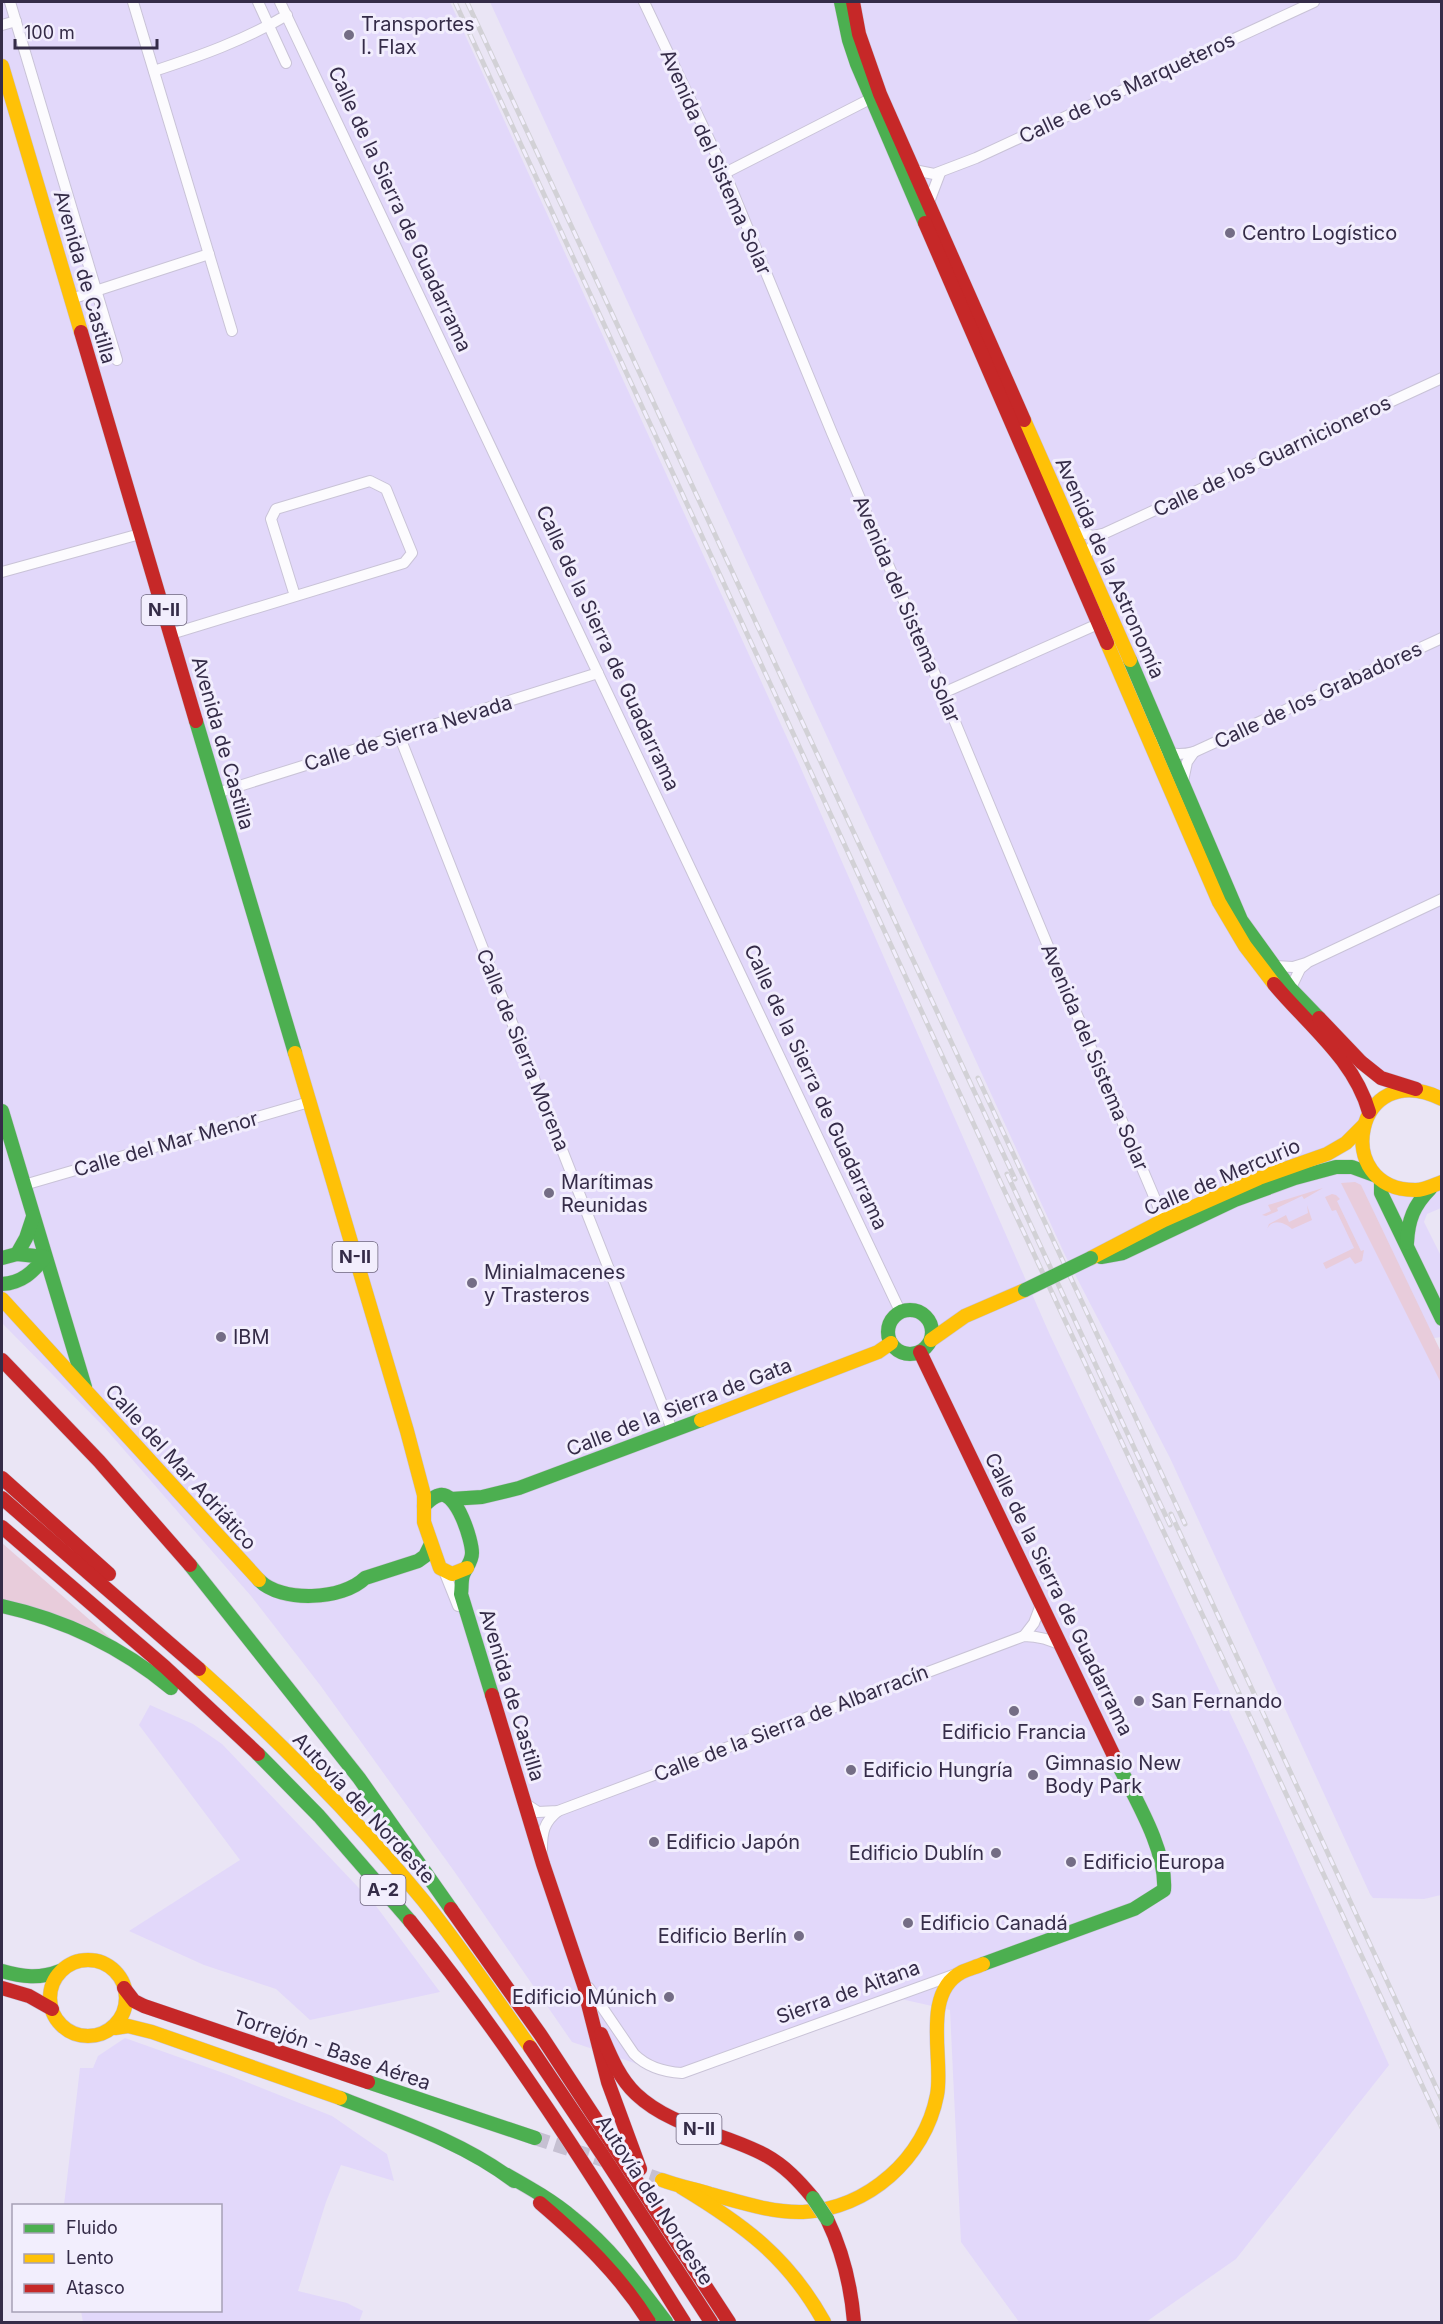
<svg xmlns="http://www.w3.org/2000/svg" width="1443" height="2324" font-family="Inter,sans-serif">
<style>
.built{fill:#e2d8fa}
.green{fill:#e8ccdb}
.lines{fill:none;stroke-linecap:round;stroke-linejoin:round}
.secondary-tunnel{stroke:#c6c0d2;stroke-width:14;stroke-dasharray:14 7;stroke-linecap:butt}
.street-casing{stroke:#c9c3d7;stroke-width:12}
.fast-casing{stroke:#c9c3d7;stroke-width:15}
.slow-casing{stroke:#c9c3d7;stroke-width:15}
.jam-casing{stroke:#c9c3d7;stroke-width:15}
.street{stroke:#fcfbfe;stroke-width:10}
.fast{stroke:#4caf50;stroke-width:14}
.slow{stroke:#ffc107;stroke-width:14}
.jam{stroke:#c62828;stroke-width:14}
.rail-casing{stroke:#d2d1d6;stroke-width:5}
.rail{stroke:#f2eefd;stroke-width:3;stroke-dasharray:9;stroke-linecap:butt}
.fast-bridge-casing{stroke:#c9c3d7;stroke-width:15;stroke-linecap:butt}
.fast-bridge{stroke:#4caf50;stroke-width:14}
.poi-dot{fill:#746d85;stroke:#f2eefd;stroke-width:2}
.labels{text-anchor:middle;stroke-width:6;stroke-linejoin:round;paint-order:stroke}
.shield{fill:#f2eefd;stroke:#6e667e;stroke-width:1.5}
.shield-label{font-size:18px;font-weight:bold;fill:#352c48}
.poi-label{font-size:20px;fill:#352c48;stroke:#f2eefd;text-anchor:start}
.street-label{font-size:20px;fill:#352c48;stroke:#f2eefd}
</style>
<rect width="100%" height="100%" fill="#eae5f5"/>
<g class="built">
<path d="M2,2h448l349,762 251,571 200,420 139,310 -153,194 -90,63h-127l-58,-80 -11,-232 -49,-11 -222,79 -107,-36 -118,-171 -134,-186 -69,-89 -146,-168 -103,-105z"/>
<path d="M490,2h351l378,900 145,188 -1,36 -128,74 101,-33 54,19 51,-4v26l-14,6 -3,8 17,34v81l-19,3 20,43 -1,512 -17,4 -51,-1 -3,-4 -200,-436 -105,-203z"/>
<path d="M853,2h588v1097l-60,-21 -123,-132 -359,-812z"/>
<path d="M150,1705l43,19 29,20 154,162 64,86 -130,28 -34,-31 -72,-24 -75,-34 111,-71 -101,-135z"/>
<path d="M125,2038l104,37 103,41 55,38 7,27 -53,-16 -15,37 -28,89 49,12 16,8 -4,11h-276l-2,-11 139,-1v-104l-156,-1 16,-137h13l5,-12z"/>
</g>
<g class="green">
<path d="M1355,1182l6,3 80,167v31l-100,-200z"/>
<path d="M1323,1188l-19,11 -2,-3 -25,12 1,3 -12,5 -4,-1 9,-4 -3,-6z"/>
<path d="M1332,1194l4,1 4,4 -3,2 24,50 3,-1 -2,11 -7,3 -5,-7 -24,12 -3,-6 31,-15 -18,-38 -4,1 -7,-14z"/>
<path d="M1307,1205l5,15 -20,9c-9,-8 -22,-11 -26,3l3,-8 17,-9 3,7 19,-9z"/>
<path d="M2,1543l113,99 -113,-43z"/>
</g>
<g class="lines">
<g class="secondary-tunnel">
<path d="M535,2138l74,24"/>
<path d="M630,2169l32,11"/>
</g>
<defs>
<g id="street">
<path d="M10,2l107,358"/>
<path d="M133,2l99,329"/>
<path d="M258,2l28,61"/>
<path d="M280,2l620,1309"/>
<path d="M644,2l81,171 107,260 111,260 112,270 109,257"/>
<path d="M2,25l14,-4"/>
<path d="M154,71c46,-15 91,-31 133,-56"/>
<path d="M909,169l25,5 42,-16 338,-156"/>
<path d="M725,173l147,-75 3,-4"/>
<path d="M929,202l11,-29"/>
<path d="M71,299l138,-45"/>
<path d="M1072,530l21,6 10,-2 339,-156"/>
<path d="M1082,563l13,-22 8,-7"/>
<path d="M2,572l138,-38"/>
<path d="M171,634l233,-71 8,-10 -26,-64 -16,-8 -94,28 -5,10 24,77"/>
<path d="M943,693l155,-69 4,-6"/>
<path d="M399,735l274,697"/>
<path d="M1152,740c12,15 25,16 42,12l248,-114"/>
<path d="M1183,781l4,-19 7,-10"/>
<path d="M217,793l381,-120"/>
<path d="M1275,966l18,1 13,-4 136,-64"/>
<path d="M1288,994l12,-25 6,-5"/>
<path d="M24,1185l285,-83"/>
<path d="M444,1571l14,35"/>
<path d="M1024,1636l10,-13 8,-21"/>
<path d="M523,1802l15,10 20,-1 466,-175c15,0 26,3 40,11"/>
<path d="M542,1849c0,-17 2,-27 16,-38"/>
<path d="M589,1988l45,66c13,13 30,18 48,19l277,-100"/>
</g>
<g id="fast">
<path d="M841,2l8,38 8,24 68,159"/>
<path d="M1130,660l111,260 49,68 29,30"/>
<path d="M196,721l99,332"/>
<path d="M2,1111l83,276"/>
<path d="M1381,1181v12l61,126"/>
<path d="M1407,1243c1,-23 7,-38 23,-54"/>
<path d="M17,1254l9,-16 7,-21"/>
<path d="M1101,1257l22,-4 112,-53 60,-22 41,-11h16l22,8"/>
<path d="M2,1258l15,-4 28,3c-12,15 -23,26 -43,27"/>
<circle cx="910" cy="1332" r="22"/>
<path d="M451,1499l31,-2 37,-9 182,-68"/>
<path d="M424,1506c4,-4 9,-10 16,-11 17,-3 32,45 32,58 0,9 -6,14 -9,22 -2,6 -1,13 -2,19l31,101"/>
<path d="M190,1565l169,213 92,131"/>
<path d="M259,1580c22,23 84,20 106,-2l53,-17 7,-5 6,-12"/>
<path d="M2,1606c64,14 118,40 169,82"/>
<path d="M258,1754l61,62 91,105"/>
<path d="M983,1964l151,-55 30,-19c3,-42 -32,-96 -50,-134"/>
<path d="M2,1971c20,6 38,8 58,0"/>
<path d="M368,2082l167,56"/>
<path d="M340,2098c59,23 123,44 174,83"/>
<path d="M507,2175c23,13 46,26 66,43 37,29 65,67 93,104"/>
</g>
<g id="slow">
<path d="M2,66l79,266"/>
<path d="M1024,420l106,240"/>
<path d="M1107,643l112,259 26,44 29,38"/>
<path d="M295,1053l112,378 17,64v27l16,46 12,6 15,-6"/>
<path d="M1442,1099c-88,-44 -112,92 -26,91 8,0 18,-5 26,-8"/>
<path d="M1091,1258l73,-38 95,-42 68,-24 19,-11 17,-17"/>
<path d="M2,1299l257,281"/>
<path d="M931,1340l34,-24 60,-26"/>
<path d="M701,1420l177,-68 13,-9"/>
<path d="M199,1669c80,72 156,148 224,231 38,47 72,98 107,147"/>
<circle cx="88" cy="1998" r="38"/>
<path d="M115,2028l13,-2 24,6 188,66"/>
<path d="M662,2180c16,6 32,9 48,14 30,8 62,19 93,18 65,-3 122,-54 134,-117 7,-35 -16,-102 25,-123 6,-3 14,-5 21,-8"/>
<path d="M681,2187c63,38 107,70 143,135"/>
</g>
<g id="jam">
<path d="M853,2l6,32 21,60 144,326"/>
<path d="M925,223l182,420"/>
<path d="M81,332l115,389"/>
<path d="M1274,984c34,41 80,75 95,128"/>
<path d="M1319,1018l42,44 20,16 35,11"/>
<path d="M920,1352l194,404"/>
<path d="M2,1360l97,101 91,104"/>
<path d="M2,1478l107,96"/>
<path d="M2,1498l197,171"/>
<path d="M2,1527l163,140 93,87"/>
<path d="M492,1695l51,169 47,139"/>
<path d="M451,1909l89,125 189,288"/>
<path d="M410,1921c102,125 188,264 274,401"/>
<path d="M2,1988l27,8 23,13"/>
<path d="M124,1988l10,13 10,5 224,76"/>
<path d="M585,1992l23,90 32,87"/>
<path d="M601,2034c9,21 18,44 35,60 36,34 87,38 129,61 20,11 34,26 48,43"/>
<path d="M530,2047l72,107 109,168"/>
<path d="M540,2203c42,36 80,72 109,119"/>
<path d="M827,2219c16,33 24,67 27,103"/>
</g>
</defs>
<use href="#street" class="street-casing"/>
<use href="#fast" class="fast-casing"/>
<use href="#slow" class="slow-casing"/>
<use href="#jam" class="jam-casing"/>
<use href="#street" class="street"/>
<use href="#fast" class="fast"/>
<use href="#slow" class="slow"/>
<use href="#jam" class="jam"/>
<defs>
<g id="rail">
<path d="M455,2l557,1205 430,921"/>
<path d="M467,2l548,1177"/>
<path d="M978,1078l207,446"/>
<path d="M1007,1174l163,351"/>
<path d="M1171,1514l271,586"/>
</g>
</defs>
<use href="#rail" class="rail-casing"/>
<use href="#rail" class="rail"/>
<defs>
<g id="fast-bridge">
<path d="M1025,1290l66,-32"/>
<path d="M813,2198l14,21"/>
</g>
</defs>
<use href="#fast-bridge" class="fast-bridge-casing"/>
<use href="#fast-bridge" class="fast-bridge"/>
</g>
<g class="poi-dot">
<circle cx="349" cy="35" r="6"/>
<circle cx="1230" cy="233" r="6"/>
<circle cx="549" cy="1193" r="6"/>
<circle cx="472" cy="1283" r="6"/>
<circle cx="221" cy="1337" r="6"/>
<circle cx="1139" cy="1701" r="6"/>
<circle cx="1014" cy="1711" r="6"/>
<circle cx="851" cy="1770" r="6"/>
<circle cx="1033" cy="1775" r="6"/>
<circle cx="654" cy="1842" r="6"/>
<circle cx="996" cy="1853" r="6"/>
<circle cx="1071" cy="1862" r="6"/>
<circle cx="908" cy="1923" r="6"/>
<circle cx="799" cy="1936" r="6"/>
<circle cx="669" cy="1997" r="6"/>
</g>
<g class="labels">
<g class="shield">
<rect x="141.5" y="595" width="45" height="30" rx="4.5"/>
<rect x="332.5" y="1242" width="45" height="30" rx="4.5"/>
<rect x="360.5" y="1875" width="45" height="30" rx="4.5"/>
<rect x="676.5" y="2114" width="45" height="30" rx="4.5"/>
</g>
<g class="shield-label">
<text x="164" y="616">N-II</text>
<text x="355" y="1263">N-II</text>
<text x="383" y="1896">A-2</text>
<text x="699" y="2135">N-II</text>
</g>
<g class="poi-label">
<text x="361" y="31">Transportes<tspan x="361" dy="23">I. Flax</tspan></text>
<text x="1242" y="240">Centro Logístico</text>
<text x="561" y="1189">Marítimas<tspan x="561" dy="23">Reunidas</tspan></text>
<text x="484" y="1279">Minialmacenes<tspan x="484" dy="23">y Trasteros</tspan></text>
<text x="233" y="1344">IBM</text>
<text x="1151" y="1708">San Fernando</text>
<text x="1014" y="1739" text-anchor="middle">Edificio Francia</text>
<text x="1045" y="1770">Gimnasio New<tspan x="1045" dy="23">Body Park</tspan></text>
<text x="863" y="1777">Edificio Hungría</text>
<text x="666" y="1849">Edificio Japón</text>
<text x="984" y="1860" text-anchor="end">Edificio Dublín</text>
<text x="1083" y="1869">Edificio Europa</text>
<text x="920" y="1930">Edificio Canadá</text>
<text x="787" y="1943" text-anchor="end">Edificio Berlín</text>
<text x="657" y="2004" text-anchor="end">Edificio Múnich</text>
</g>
<g class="street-label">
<text transform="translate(1127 88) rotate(-25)" y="7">Calle de los Marqueteros</text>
<text transform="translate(716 162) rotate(66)" y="7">Avenida del Sistema Solar</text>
<text transform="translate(400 209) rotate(65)" y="7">Calle de la Sierra de Guadarrama</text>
<text transform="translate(85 277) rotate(74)" y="7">Avenida de Castilla</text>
<text transform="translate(1272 456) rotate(-25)" y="7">Calle de los Guarnicioneros</text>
<text transform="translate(1110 568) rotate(66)" y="7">Avenida de la Astronomía</text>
<text transform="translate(907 609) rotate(67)" y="7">Avenida del Sistema Solar</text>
<text transform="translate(608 648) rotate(65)" y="7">Calle de la Sierra de Guadarrama</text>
<text transform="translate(1318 695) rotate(-25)" y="7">Calle de los Grabadores</text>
<text transform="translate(408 733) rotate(-17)" y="7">Calle de Sierra Nevada</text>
<text transform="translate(223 743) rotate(74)" y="7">Avenida de Castilla</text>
<text transform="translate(523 1050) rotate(68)" y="7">Calle de Sierra Morena</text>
<text transform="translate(1095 1057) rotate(67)" y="7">Avenida del Sistema Solar</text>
<text transform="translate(816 1087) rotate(65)" y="7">Calle de la Sierra de Guadarrama</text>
<text transform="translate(166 1144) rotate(-16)" y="7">Calle del Mar Menor</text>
<text transform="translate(1222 1177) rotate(-23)" y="7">Calle de Mercurio</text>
<text transform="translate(679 1407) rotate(-21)" y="7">Calle de la Sierra de Gata</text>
<text transform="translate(181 1467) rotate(48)" y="7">Calle del Mar Adriático</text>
<text transform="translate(1059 1594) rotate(64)" y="7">Calle de la Sierra de Guadarrama</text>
<text transform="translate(512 1695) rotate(73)" y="7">Avenida de Castilla</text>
<text transform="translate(791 1723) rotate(-21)" y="7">Calle de la Sierra de Albarracín</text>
<text transform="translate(364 1808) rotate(47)" y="7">Autovía del Nordeste</text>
<text transform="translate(848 1992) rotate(-20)" y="7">Sierra de Aitana</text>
<text transform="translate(332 2050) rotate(19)" y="7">Torrejón - Base Aérea</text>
<text transform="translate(655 2200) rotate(57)" y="7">Autovía del Nordeste</text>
</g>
</g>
<rect width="1443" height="2324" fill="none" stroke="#352c48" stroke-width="6"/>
<rect x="12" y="2204" width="210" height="108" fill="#f2eefd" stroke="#a6a0b5" stroke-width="1.5"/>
<rect x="24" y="2224" width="30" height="9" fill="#4caf50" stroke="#a6a0b5" stroke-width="1.5"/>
<text x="66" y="2234" font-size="18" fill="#352c48">Fluido</text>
<rect x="24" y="2254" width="30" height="9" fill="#ffc107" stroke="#a6a0b5" stroke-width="1.5"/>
<text x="66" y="2264" font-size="18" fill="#352c48">Lento</text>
<rect x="24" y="2284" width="30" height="9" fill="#c62828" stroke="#a6a0b5" stroke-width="1.5"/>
<text x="66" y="2294" font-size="18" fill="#352c48">Atasco</text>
<path d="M15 39v9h142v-9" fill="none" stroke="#352c48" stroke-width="3"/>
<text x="24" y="39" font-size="18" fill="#352c48" stroke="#f2eefd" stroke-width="4.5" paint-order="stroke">100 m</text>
</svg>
